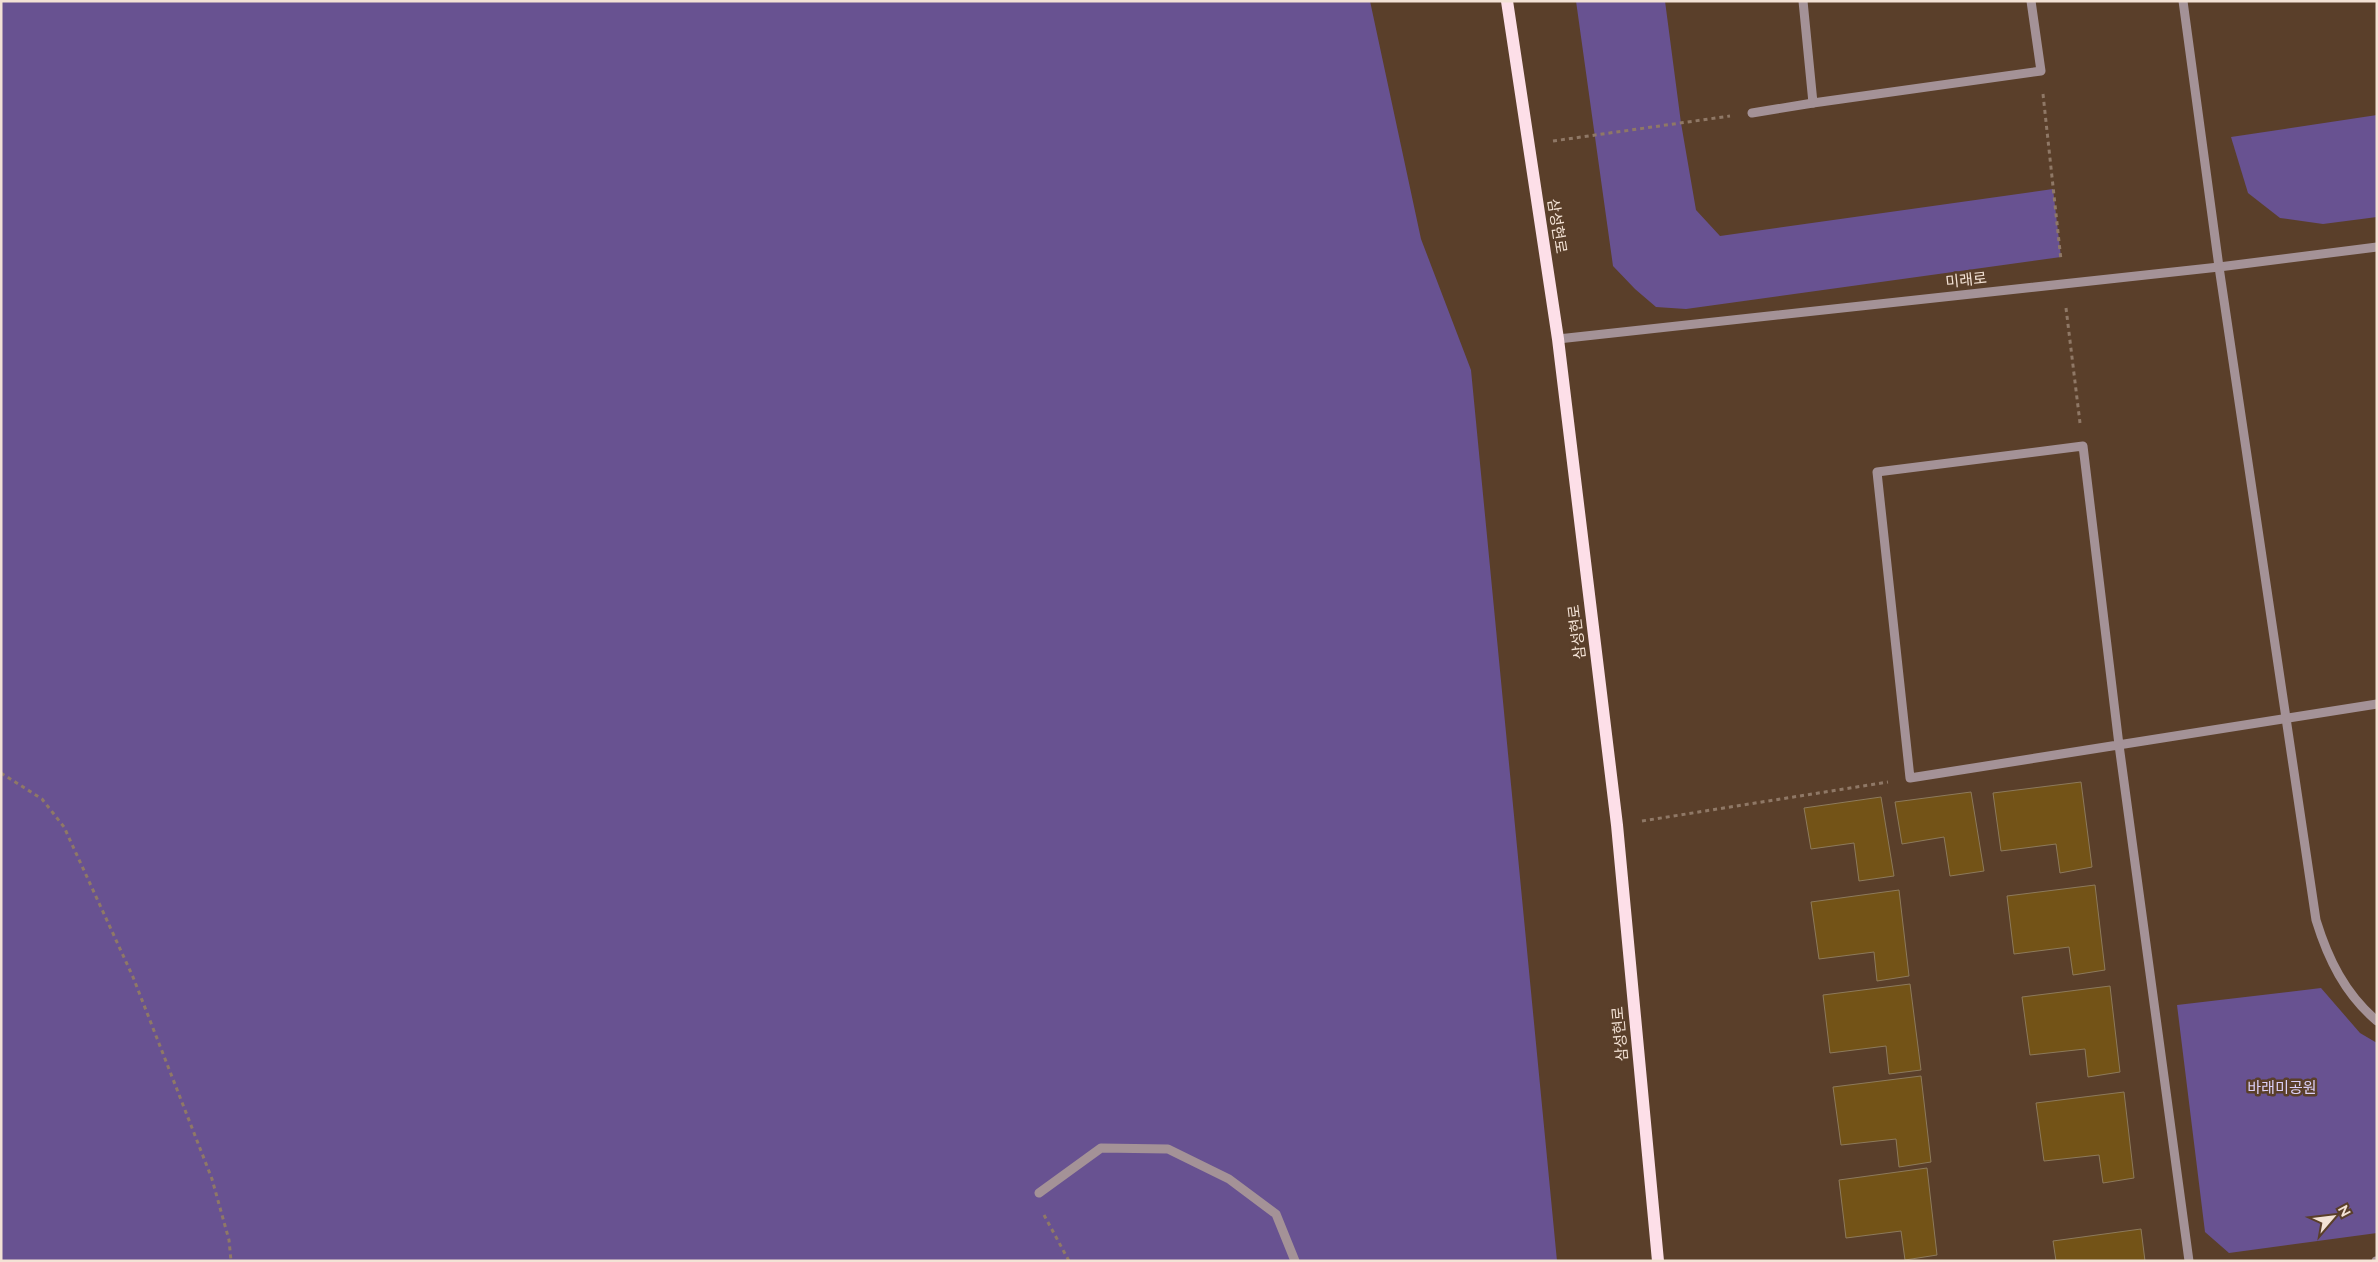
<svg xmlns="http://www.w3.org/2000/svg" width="2378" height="1262" font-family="Raleway,'Noto Sans KR',sans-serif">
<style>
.green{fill:#685291}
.building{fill:#735317;stroke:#8d7a5b}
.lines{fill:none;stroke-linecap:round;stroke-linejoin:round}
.path{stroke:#8f7866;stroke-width:3;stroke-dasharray:4 4;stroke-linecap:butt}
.minor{stroke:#a49297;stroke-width:9}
.major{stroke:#fddfe8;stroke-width:12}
.labels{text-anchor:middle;stroke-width:5;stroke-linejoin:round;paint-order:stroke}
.street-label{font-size:15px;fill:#f3e2d5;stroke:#5a3f2a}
.park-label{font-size:15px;fill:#dcd0f7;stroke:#5a3f2a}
</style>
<rect width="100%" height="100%" fill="#5a3f2a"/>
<g class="green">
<path d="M1,1h1369l51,238 50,131 86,891h-1556z"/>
<path d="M1576,1h89l16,122 15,87 24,26 333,-47 8,68 -375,52 -30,-2 -21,-18 -22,-23z"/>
<path d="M2377,115v102l-54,7 -43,-6 -32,-25 -17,-56z"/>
<path d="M2321,988l39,45 17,10v190l-148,20 -24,-21 -28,-227z"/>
</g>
<g class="building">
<path d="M2081,782l11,85 -32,6 -4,-29 -55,7 -8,-58z"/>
<path d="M1971,792l13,79 -34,5 -6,-39 -42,7 -7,-42z"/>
<path d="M1881,797l13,79 -35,5 -5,-38 -43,6 -7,-41z"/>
<path d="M2095,885l10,85 -32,5 -4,-28 -55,7 -7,-58z"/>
<path d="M1899,890l10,86 -32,5 -3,-29 -55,7 -8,-57z"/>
<path d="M1910,984l11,86 -32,4 -3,-28 -56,7 -7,-58z"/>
<path d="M2110,986l10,86 -32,5 -3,-28 -55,6 -8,-58z"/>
<path d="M1921,1076l10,86 -32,5 -3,-28 -55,6 -8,-58z"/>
<path d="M2124,1092l10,86 -31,5 -4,-28 -55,6 -8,-58z"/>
<path d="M1927,1168l10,87 -32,5 -4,-29 -55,7 -7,-58z"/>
<path d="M2141,1229l4,32h-89l-3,-20z"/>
</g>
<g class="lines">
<g class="path">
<path d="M2043,94l18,166"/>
<path d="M1553,141l177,-25"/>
<path d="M2066,308l14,115"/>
<path d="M1,773l41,26 22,28 69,150 79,202 17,61 2,21"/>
<path d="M1642,821l246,-39"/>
<path d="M1044,1215l25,46"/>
</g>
<g class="minor">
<path d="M1803,1l10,102 228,-32 -10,-70"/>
<path d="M2183,1l36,266 97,653c12,39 29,74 61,101"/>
<path d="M1752,113l61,-10"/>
<path d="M1558,339l661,-72 158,-20"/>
<path d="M1039,1193l62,-45 67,1 61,30 47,35 19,47"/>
<path d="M2189,1261l-70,-516 -36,-299 -206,26 33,306c156,-24 312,-48 467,-74"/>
<path d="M2376,1261h1"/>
</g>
<path class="major" d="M1507,1l51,338 59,486 41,436"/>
</g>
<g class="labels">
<g class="street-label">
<text transform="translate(1557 226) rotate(81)" y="5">삼성현로</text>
<text transform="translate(1966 280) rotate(-6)" y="5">미래로</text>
<text transform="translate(1577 632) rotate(-97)" y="5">삼성현로</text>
<text transform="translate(1620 1034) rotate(-95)" y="5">삼성현로</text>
</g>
<g class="park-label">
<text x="2282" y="1093">바래미공원</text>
</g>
</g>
<rect width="2378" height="1262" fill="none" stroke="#f3e2d5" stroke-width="5"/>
<g transform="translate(2333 1217) rotate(62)" stroke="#5a3f2a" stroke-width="4" paint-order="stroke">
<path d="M0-4L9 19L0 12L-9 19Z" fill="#f3e2d5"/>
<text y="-8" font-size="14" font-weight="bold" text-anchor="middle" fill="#f3e2d5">N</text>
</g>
</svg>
